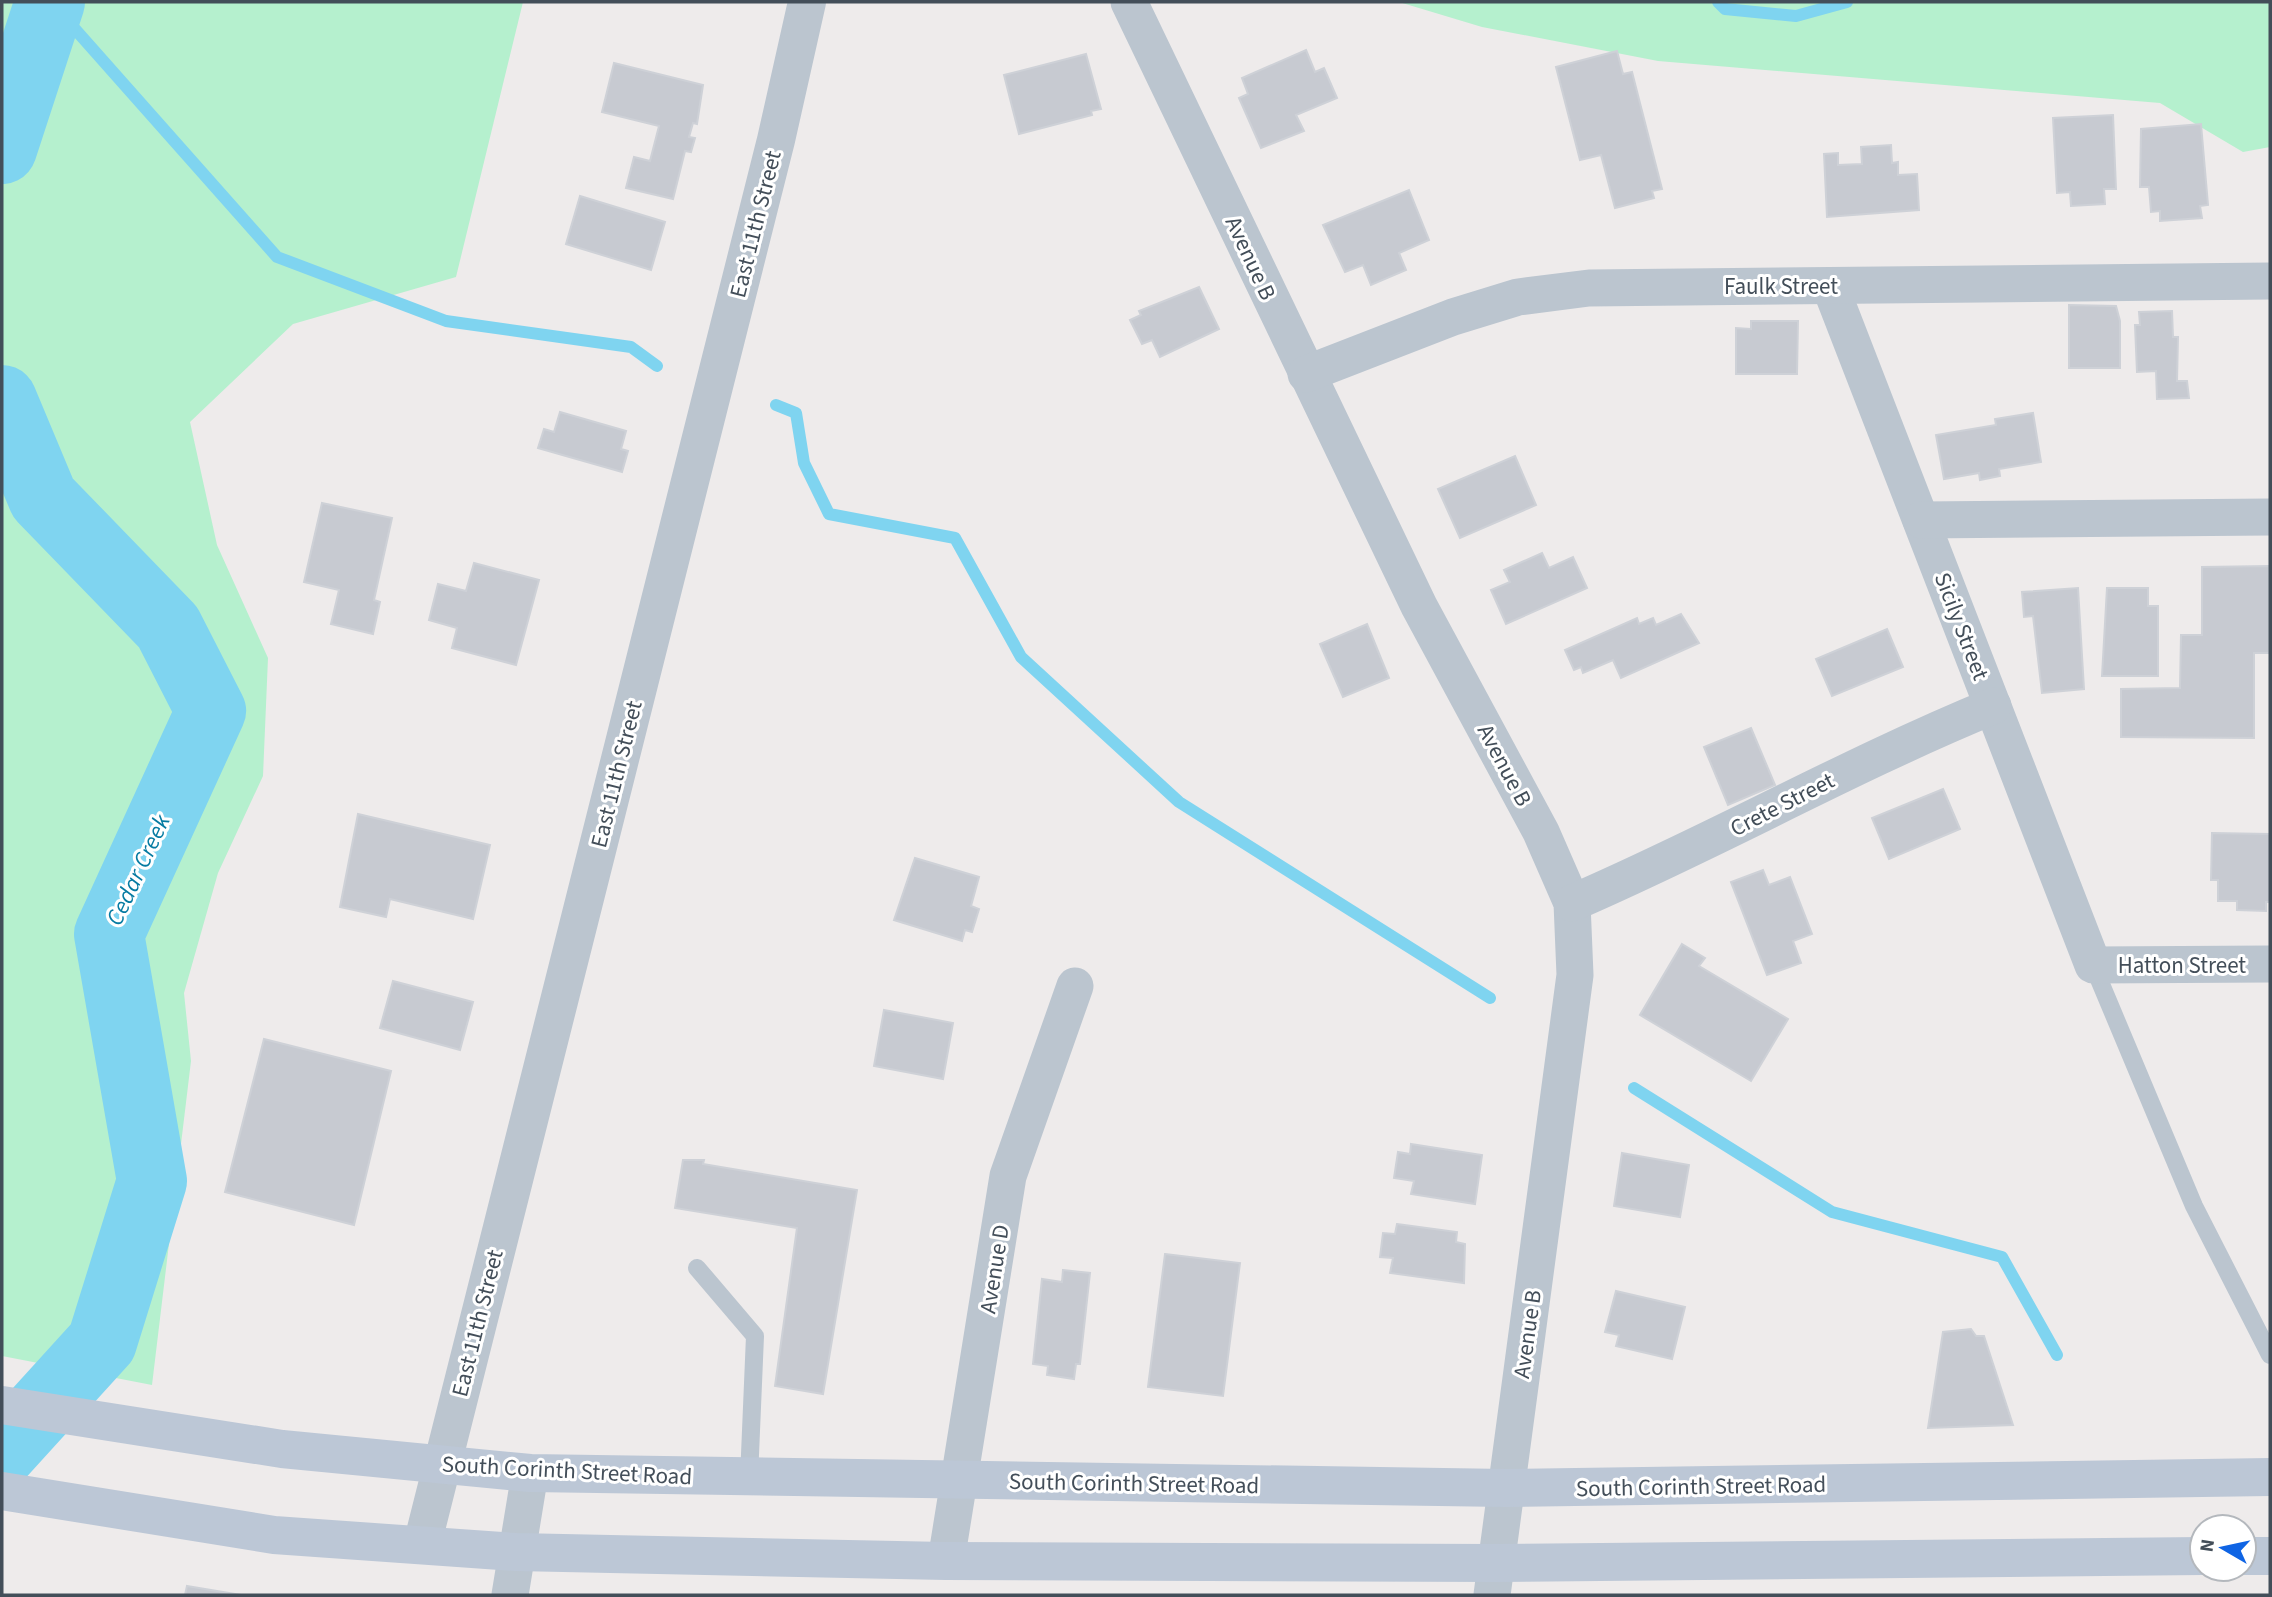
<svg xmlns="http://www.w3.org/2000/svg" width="2272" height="1597" font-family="'Source Sans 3',sans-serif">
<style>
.green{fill:#b5f0ce}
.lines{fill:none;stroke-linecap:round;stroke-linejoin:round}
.stream{stroke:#7fd4f0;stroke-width:12}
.river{stroke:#7fd4f0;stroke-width:70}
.building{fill:#c7cad1;stroke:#ced1d7;stroke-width:2}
.service{stroke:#bbc5cf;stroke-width:18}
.minor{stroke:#bbc5cf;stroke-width:37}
.tertiary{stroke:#bbc5cf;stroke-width:38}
.secondary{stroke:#bcc7d6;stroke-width:38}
.labels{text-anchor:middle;stroke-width:6;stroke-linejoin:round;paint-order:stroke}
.street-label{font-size:23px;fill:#434e59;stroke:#fff}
.water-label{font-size:24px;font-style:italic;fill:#067ba2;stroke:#fff}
</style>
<rect width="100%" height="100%" fill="#eeebeb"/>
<g class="green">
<path d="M2,2h521l-67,275 -163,47 -103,98 27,123 51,113 -5,118 -45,97 -34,120 7,68 -39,324 -150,-29z"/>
<path d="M1399,2h871v145l-27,5 -83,-49 -502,-42 -176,-34z"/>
</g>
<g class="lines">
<g class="stream">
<path d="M51,2l226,255 169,64 185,26 26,19"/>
<path d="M1718,2l7,7 71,7 51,-14"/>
<path d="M776,405l20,8 8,50 25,51 126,24 66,119 158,145 311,196"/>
<path d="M1634,1088l198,124 170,45 55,98"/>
</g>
<g class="river">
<path d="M2,149l48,-147"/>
<path d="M2,400l41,98 125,129 43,84 -102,223 43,247 -50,161 -100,110"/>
</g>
</g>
<g class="building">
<path d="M1306,50l9,22 9,-4 13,30 -41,17 8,16 -43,17 -22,-50 9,-4 -6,-16z"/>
<path d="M1617,51l6,23 9,-2 30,117 -10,2 2,7 -39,10 -14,-53 -21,5 -24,-93z"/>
<path d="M1086,54l15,55 -10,2 1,4 -73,19 -15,-59z"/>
<path d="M614,63l89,22 -6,39 -4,-1 -4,14 6,1 -4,14 -6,-1 -12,48 -47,-11 8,-31 16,4 9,-35 -57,-14z"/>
<path d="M2113,115l3,74h-12l1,15 -34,2 -1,-14 -13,1 -4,-75z"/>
<path d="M2201,124l7,81 -8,1 2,12 -42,3v-10l-9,1 -2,-25h-9l1,-58z"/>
<path d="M1891,145l1,18 6,-1v13l19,-1 2,36 -92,7 -3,-63 14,-1v12l24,-1 -1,-17z"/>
<path d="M1409,190l20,50 -30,13 7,17 -35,15 -8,-20 -18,7 -22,-47z"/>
<path d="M580,196l85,26 -14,48 -85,-26z"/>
<path d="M1199,287l20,42 -59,28 -8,-17 -10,4 -12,-24 11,-5 -2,-4z"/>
<path d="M2069,305l47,1 4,15v47h-51z"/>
<path d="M2172,311l1,26h5l-1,44h10l2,17 -32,1 -1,-28 -19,1 -2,-47h5l-1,-13z"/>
<path d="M1751,321h47l-1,53h-61v-46l15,1z"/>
<path d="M560,412l66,19 -5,18 7,2 -6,21 -84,-24 6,-19 10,3z"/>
<path d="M2033,413l8,49 -42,7 1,7 -20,4 -1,-7 -35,6 -8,-44 60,-10 -1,-6z"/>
<path d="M1515,456l21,49 -76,33 -22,-49z"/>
<path d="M322,503l70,15 -18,82 6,2 -7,32 -42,-10 8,-34 -35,-8z"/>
<path d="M1542,553l7,15 24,-11 14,31 -81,36 -15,-34 19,-8 -6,-12z"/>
<path d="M474,563l65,17 -23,85 -64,-17 5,-20 -28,-8 9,-36 28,7z"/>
<path d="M2269,566v87h-15v85l-133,-1v-48l59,-1 1,-53h21v-68z"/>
<path d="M2078,588l6,101 -42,4 -9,-77 -9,1 -2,-25z"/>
<path d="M2107,588h41v18h10v70h-56z"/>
<path d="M1681,614l18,29 -78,35 -8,-18 -30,13 -2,-6 -7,3 -9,-20 72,-32 2,6 14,-6 3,7z"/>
<path d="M1367,624l22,54 -46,19 -23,-53z"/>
<path d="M1887,629l16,38 -71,29 -16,-37z"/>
<path d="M1751,728l24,57 -47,20 -24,-58z"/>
<path d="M1943,789l17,40 -71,30 -17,-41z"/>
<path d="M358,814l132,31 -17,74 -83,-20 -4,18 -46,-10z"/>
<path d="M2212,833l58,1v68h-4v9l-29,-1v-9h-19v-21h-7z"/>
<path d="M915,858l64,19 -8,29 8,3 -7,23 -7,-2 -3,11 -68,-21z"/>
<path d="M1763,870l6,15 21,-8 22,57 -19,7 8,22 -34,12 -36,-93z"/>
<path d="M1682,944l23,14 -6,8 89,53 -37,62 -111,-66z"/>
<path d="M393,981l80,21 -13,48 -80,-22z"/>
<path d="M884,1010l69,13 -10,56 -69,-13z"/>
<path d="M264,1039l127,32 -37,154 -129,-33z"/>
<path d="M1411,1144l71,11 -7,49 -64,-10 3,-13 -20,-3 4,-26 12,2z"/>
<path d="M1622,1153l67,12 -9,52 -66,-11z"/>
<path d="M683,1160h21l-1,4 154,26 -34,204 -48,-8 22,-158 -122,-20z"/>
<path d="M1397,1224l60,8 -1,10 9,2 -1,39 -74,-10 3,-15 -13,-1 3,-24 12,1z"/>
<path d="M1165,1254l75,9 -17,133 -75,-9z"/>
<path d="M1063,1270l27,3 -10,91h-4l-2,15 -27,-4 1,-9 -15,-2 9,-85 20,3z"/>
<path d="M1616,1291l69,16 -13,52 -56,-13 3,-11 -14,-3z"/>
<path d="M1971,1329l5,7h8l29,89 -85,3 15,-96z"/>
<path d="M187,1586l54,9h-56z"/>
</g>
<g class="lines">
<g class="service">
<path d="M2093,965l101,241 76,149"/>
<path d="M697,1268l58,68 -6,142"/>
</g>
<g class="minor">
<path d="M1129,2l290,604 122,226 31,71 3,72 -83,620"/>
<path d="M1830,286l263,679 177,-1"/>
<path d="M1306,374l147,-57 65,-20 71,-9 681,-7"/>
<path d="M1921,520l349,-3"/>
<path d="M1572,903c142,-61 277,-138 421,-197"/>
<path d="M946,1561l62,-385 67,-190"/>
<path d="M510,1595l20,-122"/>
</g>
<path class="tertiary" d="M422,1545l354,-1405 31,-138"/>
<g class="secondary">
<path d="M2,1405l280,44 248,24 976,15 764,-11"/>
<path d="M2,1491l272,44 242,17 430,9 550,2 706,-7"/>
<path d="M2244,1556h26"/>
</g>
</g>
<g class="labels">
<g class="street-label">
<text transform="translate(755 224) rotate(-76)" y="8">East 11th Street</text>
<text transform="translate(1251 258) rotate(65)" y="8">Avenue B</text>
<text x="1781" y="294">Faulk Street</text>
<text transform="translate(1962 626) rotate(69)" y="8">Sicily Street</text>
<text transform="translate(1505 765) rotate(62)" y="8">Avenue B</text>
<text transform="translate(616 774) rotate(-76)" y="8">East 11th Street</text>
<text transform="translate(1782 804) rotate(-27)" y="8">Crete Street</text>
<text x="2182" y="973">Hatton Street</text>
<text transform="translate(994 1269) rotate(-81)" y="8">Avenue D</text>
<text transform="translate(477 1323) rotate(-76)" y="8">East 11th Street</text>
<text transform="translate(1527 1334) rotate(-82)" y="8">Avenue B</text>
<text transform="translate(567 1470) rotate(3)" y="8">South Corinth Street Road</text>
<text transform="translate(1134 1483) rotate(1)" y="8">South Corinth Street Road</text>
<text transform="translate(1701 1486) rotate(-1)" y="8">South Corinth Street Road</text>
</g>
<g class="water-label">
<text transform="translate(138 870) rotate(-65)" y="8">Cedar Creek</text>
</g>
</g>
<rect width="2272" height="1597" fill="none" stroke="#434e59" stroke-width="7"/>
<g transform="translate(2223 1548) rotate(279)"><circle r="33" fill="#ffffff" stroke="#b4b8bd" stroke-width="2"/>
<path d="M0-5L12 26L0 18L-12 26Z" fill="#0f64e4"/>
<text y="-10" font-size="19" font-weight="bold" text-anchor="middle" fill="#434e59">N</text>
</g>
</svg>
